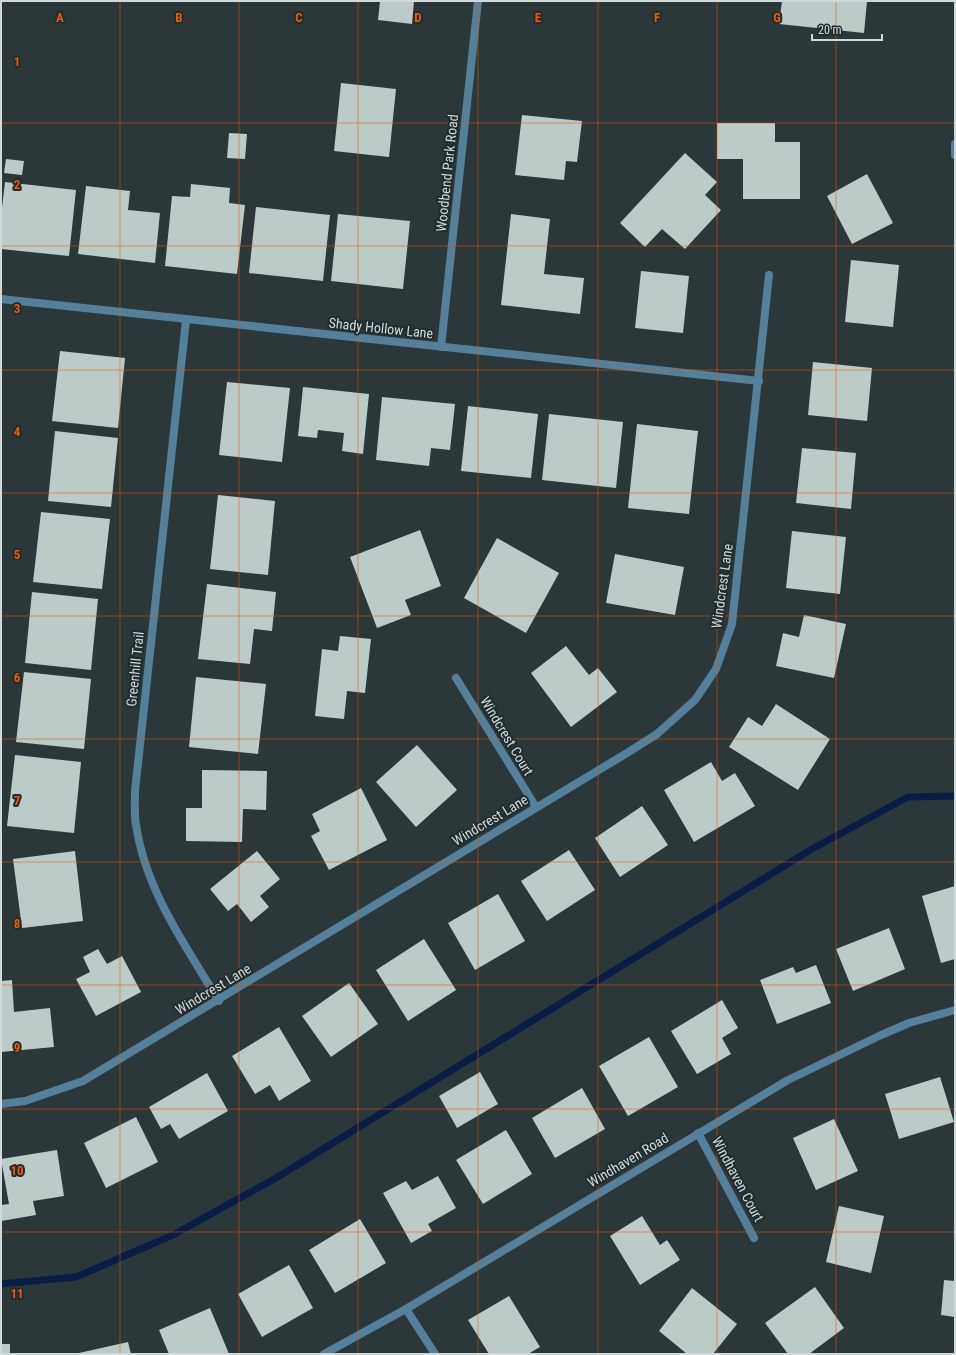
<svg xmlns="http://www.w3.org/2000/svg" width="956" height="1355" font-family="'Roboto Condensed',sans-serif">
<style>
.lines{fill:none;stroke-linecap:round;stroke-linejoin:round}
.stream{stroke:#091c44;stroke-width:7}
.building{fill:#bccbc7}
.service{stroke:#54809a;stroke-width:8}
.minor{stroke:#54809a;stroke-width:8}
.grid{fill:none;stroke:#e8590c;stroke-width:1;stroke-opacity:0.55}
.labels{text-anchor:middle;stroke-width:4;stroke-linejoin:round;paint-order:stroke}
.street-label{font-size:14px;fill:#d0d8d9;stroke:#212d2f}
.grid-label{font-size:13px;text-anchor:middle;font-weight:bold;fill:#e8590c;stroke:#212d2f;stroke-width:4;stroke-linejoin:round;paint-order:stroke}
</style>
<rect width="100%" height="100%" fill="#2b3739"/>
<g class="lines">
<path class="stream" d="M1,1284l75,-7 97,-42 103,-57 536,-329 96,-52 47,-1"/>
</g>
<g class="building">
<path d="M380,1h34l-2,23 -34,-4z"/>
<path d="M782,1h85l-3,32 -85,-9z"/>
<path d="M341,83l55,6 -7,68 -55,-6z"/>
<path d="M522,115l60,6 -5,41 -11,-1 -2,19 -49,-5z"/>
<path d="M717,123h58v19h25v57h-57v-40h-26z"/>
<path d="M229,133l18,1 -2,25 -18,-1z"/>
<path d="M685,153l32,29 -12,13 16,15 -36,39 -23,-20 -17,18 -25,-24z"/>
<path d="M6,159l18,2 -2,14 -18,-2z"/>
<path d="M867,174l26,49 -41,21 -25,-48z"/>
<path d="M5,182l71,8 -7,66 -68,-7v-33z"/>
<path d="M191,184l39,4 -1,15 16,2 -8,69 -72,-8 7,-70 18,1z"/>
<path d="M86,186l44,5 -2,19 32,3 -5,50 -77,-9z"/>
<path d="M256,207l74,8 -7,66 -74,-8z"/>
<path d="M338,214l72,7 -7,68 -72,-8z"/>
<path d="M511,214l39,5 -6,55 40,4 -4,36 -79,-9z"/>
<path d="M851,260l48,5 -6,62 -48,-5z"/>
<path d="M641,271l48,5 -6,57 -48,-5z"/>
<path d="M60,351l65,7 -7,70 -66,-7z"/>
<path d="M813,362l59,6 -5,53 -59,-6z"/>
<path d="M227,382l63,6 -8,74 -63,-7z"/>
<path d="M303,387l66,7 -6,60 -21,-3 2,-18 -26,-3 -1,8 -19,-2z"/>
<path d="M382,397l73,7 -5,46 -19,-2 -2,18 -53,-6z"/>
<path d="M468,406l70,8 -7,64 -70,-7z"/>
<path d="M549,414l74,8 -7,66 -74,-8z"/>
<path d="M637,424l61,7 -9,83 -61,-6z"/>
<path d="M55,431l63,7 -7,69 -63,-6z"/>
<path d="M802,448l54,5 -5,56 -55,-6z"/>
<path d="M218,495l57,6 -7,74 -58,-6z"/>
<path d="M41,512l69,7 -8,70 -69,-7z"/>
<path d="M420,530l21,56 -36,14 6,15 -34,13 -27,-71z"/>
<path d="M792,531l54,6 -6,57 -54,-6z"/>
<path d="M497,538l62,35 -33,60 -62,-35z"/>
<path d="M615,554l69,13 -9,48 -69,-12z"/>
<path d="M207,584l69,8 -4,39 -18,-2 -4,35 -52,-5z"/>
<path d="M32,592l66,7 -7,71 -66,-7z"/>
<path d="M804,615l42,9 -12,54 -58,-12 7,-33 16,4z"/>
<path d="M340,636l31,3 -6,54 -18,-2 -3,28 -29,-3 7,-67 16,2z"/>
<path d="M566,646l23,29 9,-7 19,24 -46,35 -40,-54z"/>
<path d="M24,672l67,7 -7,70 -68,-7z"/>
<path d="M196,677l70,7 -8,70 -69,-7z"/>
<path d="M776,704l54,35 -32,51 -69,-43 19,-30 14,9z"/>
<path d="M417,745l40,45 -41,37 -40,-45z"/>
<path d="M15,755l66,7 -7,71 -67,-7z"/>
<path d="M711,762l11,19 13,-8 20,33 -61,36 -30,-52z"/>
<path d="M202,770l65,1 -1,39 -23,-1 -1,33 -56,-1v-33h16z"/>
<path d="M361,788l26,52 -58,30 -18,-34 9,-5 -8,-17z"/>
<path d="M642,806l26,39 -48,32 -25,-39z"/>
<path d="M569,850l26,40 -48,31 -26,-40z"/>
<path d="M75,851l8,70 -61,7 -9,-69z"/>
<path d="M257,851l23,28 -20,17 9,11 -18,15 -14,-18 -9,7 -18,-22z"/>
<path d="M955,886v73l-14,4 -19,-67z"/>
<path d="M498,894l27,47 -50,29 -27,-47z"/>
<path d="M889,928l16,41 -52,22 -17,-42z"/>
<path d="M424,939l32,51 -48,31 -32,-51z"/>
<path d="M98,949l9,15 15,-8 19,36 -45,24 -20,-37 14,-7 -7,-15z"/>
<path d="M816,965l15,38 -54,21 -17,-44 33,-13 3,6z"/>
<path d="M12,980l2,32 36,-4 4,39 -53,5v-71z"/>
<path d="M349,983l29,41 -47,33 -29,-41z"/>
<path d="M722,1000l16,28 -16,10 9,16 -34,20 -26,-43z"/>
<path d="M279,1027l32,54 -32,20 -9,-16 -15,9 -23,-38z"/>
<path d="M649,1037l29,50 -50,29 -29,-50z"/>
<path d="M480,1072l18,32 -41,24 -18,-32z"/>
<path d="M207,1073l21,38 -49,28 -9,-15 -9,5 -12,-22z"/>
<path d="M940,1077l14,45 -55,17 -14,-45z"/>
<path d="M582,1088l23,41 -50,29 -23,-40z"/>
<path d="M136,1117l22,45 -52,26 -22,-45z"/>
<path d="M834,1119l24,52 -42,19 -23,-52z"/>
<path d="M506,1130l26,44 -49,30 -27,-44z"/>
<path d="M57,1150l7,46 -31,5 3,14 -35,6v-16l8,-1 -8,-45z"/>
<path d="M438,1176l18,32 -28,16 4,7 -21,12 -28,-50 23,-12 6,9z"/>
<path d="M839,1206l45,10 -13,57 -45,-11z"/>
<path d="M642,1216l18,29 7,-5 13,20 -40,25 -30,-49z"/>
<path d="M360,1219l26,44 -51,30 -26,-43z"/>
<path d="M289,1265l24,43 -51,29 -24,-43z"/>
<path d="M944,1280l11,1v36l-14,-2z"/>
<path d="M815,1287l29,41 -35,26h-21l-23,-31z"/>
<path d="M692,1288l45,36 -24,30h-26l-28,-23z"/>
<path d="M509,1296l31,51 -12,7h-39l-21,-34z"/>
<path d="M210,1308l19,46h-60l-10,-24z"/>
<path d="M128,1342l3,12h-52v-1z"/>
<rect x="1" y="1344" width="9" height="10"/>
</g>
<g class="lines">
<path class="service" d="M955,144v11"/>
<g class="minor">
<path d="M1,299l758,82"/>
<path d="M186,320l-51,471c0,11 -1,23 1,34 10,66 49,120 83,176"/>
<path d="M441,347l37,-346"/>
<path d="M456,678l80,129"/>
<path d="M1,1104l24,-3 58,-20 544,-328 30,-19 38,-34 21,-31 16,-45 37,-349"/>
<path d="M698,1133l56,105"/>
<path d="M406,1309l29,45"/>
<path d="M324,1354l82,-45 382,-229 91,-44 30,-13 46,-13"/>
</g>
</g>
<path class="grid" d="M120,1v1353M239,1v1353M358,1v1353M478,1v1353M598,1v1353M717,1v1353M836,1v1353M1,123h954M1,246h954M1,370h954M1,493h954M1,616h954M1,739h954M1,862h954M1,985h954M1,1109h954M1,1232h954"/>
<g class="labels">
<g class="street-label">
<text transform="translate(447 173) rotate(-84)" y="5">Woodbend Park Road</text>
<text transform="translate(381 328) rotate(6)" y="5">Shady Hollow Lane</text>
<text transform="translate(722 586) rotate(-82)" y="5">Windcrest Lane</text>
<text transform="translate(135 669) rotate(-84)" y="5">Greenhill Trail</text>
<text transform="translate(507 736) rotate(59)" y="5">Windcrest Court</text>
<text transform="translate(490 820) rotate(-31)" y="5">Windcrest Lane</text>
<text transform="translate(213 989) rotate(-31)" y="5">Windcrest Lane</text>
<text transform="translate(628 1160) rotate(-31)" y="5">Windhaven Road</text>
<text transform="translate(738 1179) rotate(62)" y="5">Windhaven Court</text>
</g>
</g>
<g class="grid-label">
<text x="60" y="22">A</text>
<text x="179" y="22">B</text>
<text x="299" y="22">C</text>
<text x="418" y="22">D</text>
<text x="538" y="22">E</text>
<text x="657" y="22">F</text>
<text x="777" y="22">G</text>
<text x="17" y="66">1</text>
<text x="17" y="189">2</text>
<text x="17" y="313">3</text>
<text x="17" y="436">4</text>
<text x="17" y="559">5</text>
<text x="17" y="682">6</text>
<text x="17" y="805">7</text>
<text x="17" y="928">8</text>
<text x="17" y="1052">9</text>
<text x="17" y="1175">10</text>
<text x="17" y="1298">11</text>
</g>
<rect width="956" height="1355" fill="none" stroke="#d0d8d9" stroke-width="4"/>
<path d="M812 34v6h70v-6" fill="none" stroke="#d0d8d9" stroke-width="2"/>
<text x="818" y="34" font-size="12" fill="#d0d8d9" stroke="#212d2f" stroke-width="3" paint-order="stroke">20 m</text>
</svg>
